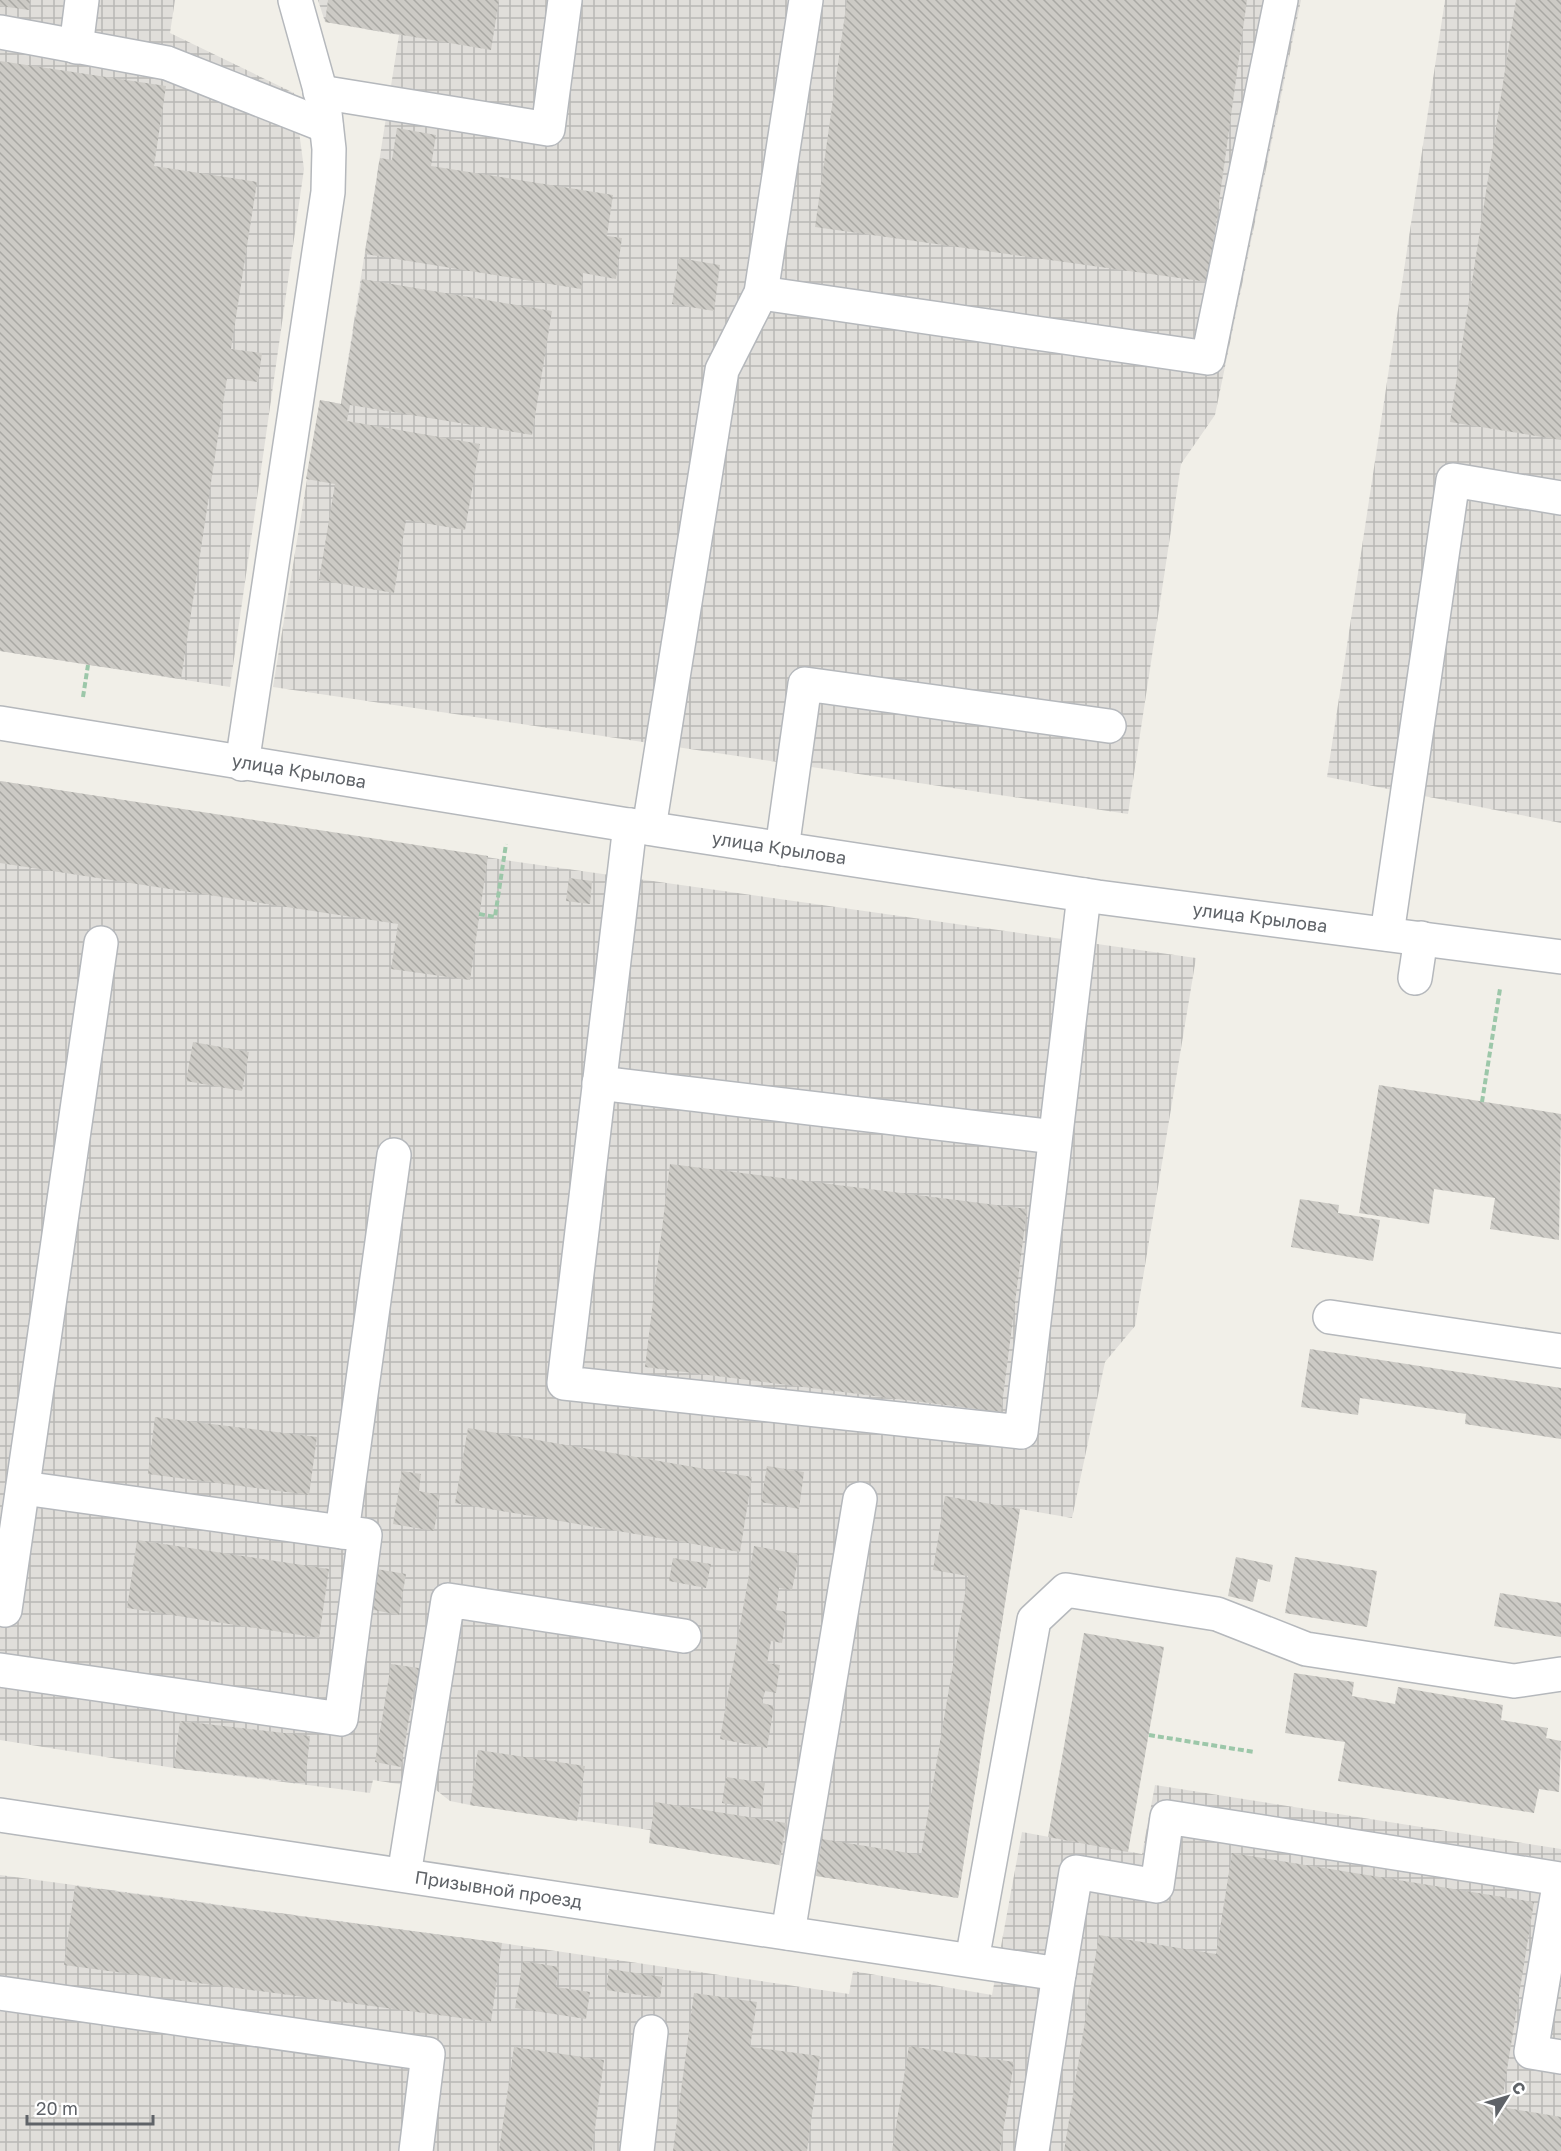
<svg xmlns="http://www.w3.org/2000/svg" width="1561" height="2151" font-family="'Golos Text',sans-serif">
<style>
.industrial{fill:url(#industrial-grid)}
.building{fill:url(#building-back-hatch)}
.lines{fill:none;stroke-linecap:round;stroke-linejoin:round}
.minor-casing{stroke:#b5b8bc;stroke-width:36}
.path{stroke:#9cc7a9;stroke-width:4;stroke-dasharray:6 3;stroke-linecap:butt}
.minor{stroke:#fff;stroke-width:33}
.labels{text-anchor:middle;stroke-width:5;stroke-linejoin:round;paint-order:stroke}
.street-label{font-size:18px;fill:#5f6368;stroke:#fff}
</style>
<defs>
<pattern id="industrial-grid" width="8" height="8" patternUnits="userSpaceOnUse" patternTransform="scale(1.5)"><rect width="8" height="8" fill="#e0deda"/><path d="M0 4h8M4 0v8" fill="none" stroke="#b9b8b5"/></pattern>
<pattern id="building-back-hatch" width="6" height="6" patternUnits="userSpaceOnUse" patternTransform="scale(1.5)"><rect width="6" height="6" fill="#cccac5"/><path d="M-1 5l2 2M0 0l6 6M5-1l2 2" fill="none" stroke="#a9a8a4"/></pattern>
</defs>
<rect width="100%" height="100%" fill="#f1efe8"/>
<g class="industrial">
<path d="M0,0h175l-5,33 124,60 10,76 -74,518 -230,-36z"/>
<path d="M318,0h983l-86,415 -34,49 -53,350 -855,-127 47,-287 21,4 58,-369 -74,-13z"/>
<path d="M1445,0h116v823l-234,-46z"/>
<path d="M0,781l518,81 678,96 -61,368 -30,36 -33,156 -52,-9 -62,389 -142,-22 -37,-11 -130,-22 1,-13 -180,-25 -20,-4 -14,-11 -63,-10 -3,13 -196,-25 -174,-28z"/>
<path d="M1155,1785l406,64v302h-1561v-276l502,68 347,51 4,-23 139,24 30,-163 120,22z"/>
</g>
<g class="building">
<path d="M0,0h30l-1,10 -29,-4z"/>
<path d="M328,0h171l-8,50 -166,-28z"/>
<path d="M847,0h400l-39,282 -393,-55z"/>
<path d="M1516,0h45v440l-111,-18z"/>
<path d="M0,61l166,25 -12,80 103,16 -26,167 31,4 -4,29 -31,-4 -46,301 -181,-28z"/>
<path d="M397,128l39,7 -5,31 182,29 -6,41 15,2 -6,41 -33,-6 -2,16 -216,-35 15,-96 12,2z"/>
<path d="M679,258l41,7 -6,46 -42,-7z"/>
<path d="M362,279l190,32 -20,124 -182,-30 -3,16 133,23 -15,86 -59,-10 -12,73 -75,-13 16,-96 -29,-5 14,-79 21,4z"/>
<path d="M0,781l488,75 -18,124 -79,-11 7,-45 -398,-61z"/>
<path d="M569,878l23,3 -2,23 -24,-3z"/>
<path d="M193,1042l56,10 -7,39 -56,-10z"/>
<path d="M1379,1085l182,29 -2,126 -69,-11 5,-31 -61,-9 -5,35 -70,-11z"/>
<path d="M670,1164l357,45 -26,203 -356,-45z"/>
<path d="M1300,1199l39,6 -1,8 42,7 -7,41 -82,-14z"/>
<path d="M1310,1349l251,39v51l-96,-15 1,-10 -106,-16 -2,17 -57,-8z"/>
<path d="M155,1417l162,20 -8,58 -161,-21z"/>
<path d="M468,1428l284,49 -12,75 -285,-49z"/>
<path d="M767,1466l37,6 -5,37 -38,-7z"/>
<path d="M402,1471l19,3 -2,17 21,4 -6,36 -41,-7z"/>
<path d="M945,1496l75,13 -62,389 -142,-22 6,-37 99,16 47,-279 -35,-6z"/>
<path d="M137,1540l192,29 -10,69 -192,-30z"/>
<path d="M754,1546l45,8 -7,36 -13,-2 -3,22 11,2 -5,31 -11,-2 -4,22 13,2 -4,28 -11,-2 -3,12 12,3 -7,42 -47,-9z"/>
<path d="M1236,1557l37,8 -3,17 -12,-3 -5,23 -25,-6z"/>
<path d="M1295,1557l82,14 -10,56 -82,-14z"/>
<path d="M673,1558l38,6 -5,24 -37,-7z"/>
<path d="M376,1569l30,5 -7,41 -30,-6z"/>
<path d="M1500,1593l61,10v34l-67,-11z"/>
<path d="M1084,1633l80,14 -36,205 -80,-15z"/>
<path d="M391,1664l34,5 -3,21 -8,-2 -13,79 -26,-5z"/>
<path d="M1294,1673l60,9 -2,14 43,8 3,-17 105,18 -2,15 47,8 -2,10 15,3 -2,51 -20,-3 -5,24 -196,-32 7,-39 -60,-9z"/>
<path d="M180,1721l130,15 -5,47 -131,-15z"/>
<path d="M478,1750l107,16 -8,55 -107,-16z"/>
<path d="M726,1777l39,6 -4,26 -39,-6z"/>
<path d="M655,1802l131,21 -7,42 -130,-22z"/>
<path d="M1232,1853l302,49 -33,205 60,10v34h-497l35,-216 117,19z"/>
<path d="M75,1886l427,57 -11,79 -427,-57z"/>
<path d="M523,1961l36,6 -3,20 34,5 -4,27 -71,-11z"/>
<path d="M609,1969l54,8 -3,21 -54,-8z"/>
<path d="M694,1993l63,9 -7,45 70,9 -13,95h-134z"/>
<path d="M909,2046l105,16 -14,89h-108z"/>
<path d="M514,2047l90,13 -12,91h-93z"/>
</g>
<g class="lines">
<defs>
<g id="minor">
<path d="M0,32l167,31 159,63"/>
<path d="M76,47l6,-47"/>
<path d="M320,92l228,37 17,-129"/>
<path d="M761,293l447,65 73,-358"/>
<path id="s1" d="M0,723l659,107 439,67 463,60"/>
<path d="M242,764l86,-572 1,-43 -5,-45 -29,-104"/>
<path d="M630,825l-66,558 457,49 63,-537"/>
<path d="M649,828l73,-458 39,-77 45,-293"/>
<path d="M782,849l23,-165 304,42"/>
<path d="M1387,934l66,-454 108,18"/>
<path d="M1415,978l6,-40"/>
<path d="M599,1083l456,54"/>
<path d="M1330,1317l231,34"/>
<path d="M23,1488l319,44"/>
<path d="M0,1609l5,1 96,-667"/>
<path d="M0,1670l341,49 24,-184 -23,-3 52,-377"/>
<path id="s2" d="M0,1815l1059,159 17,-102 81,14 10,-69 393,62 -29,173 30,5"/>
<path d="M404,1875l44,-275 236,36"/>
<path d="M788,1933l72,-434"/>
<path d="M972,1960l62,-340 32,-30 151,24 89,35 208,32 47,-7"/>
<path d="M0,1993l428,61 -12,97"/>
<path d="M637,2151l14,-119"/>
<path d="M1032,2151l27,-177"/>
</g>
</defs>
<use href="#minor" class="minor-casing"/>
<g class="path">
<path d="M83,697l5,-32"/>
<path d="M479,914l16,3 11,-73"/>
<path d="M1482,1102l18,-113"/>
<path d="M1149,1735l105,17"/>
</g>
<use href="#minor" class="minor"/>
</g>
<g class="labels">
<g class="street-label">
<text dy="6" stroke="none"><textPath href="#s1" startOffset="303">улица Крылова</textPath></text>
<text dy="6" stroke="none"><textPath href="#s1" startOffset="789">улица Крылова</textPath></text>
<text dy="6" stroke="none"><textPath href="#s1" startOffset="1275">улица Крылова</textPath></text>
<text dy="6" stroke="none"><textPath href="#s2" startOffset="504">Призывной проезд</textPath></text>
</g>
</g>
<g transform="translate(1507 2097) rotate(53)" stroke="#ffffff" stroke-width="4.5" paint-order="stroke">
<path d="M0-4.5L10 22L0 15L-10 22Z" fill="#5f6368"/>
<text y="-9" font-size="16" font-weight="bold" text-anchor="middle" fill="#5f6368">С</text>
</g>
<path d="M27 2115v9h126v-9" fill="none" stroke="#5f6368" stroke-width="3"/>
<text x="36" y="2115" font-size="18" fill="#5f6368" stroke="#ffffff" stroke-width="4.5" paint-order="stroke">20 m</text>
</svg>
